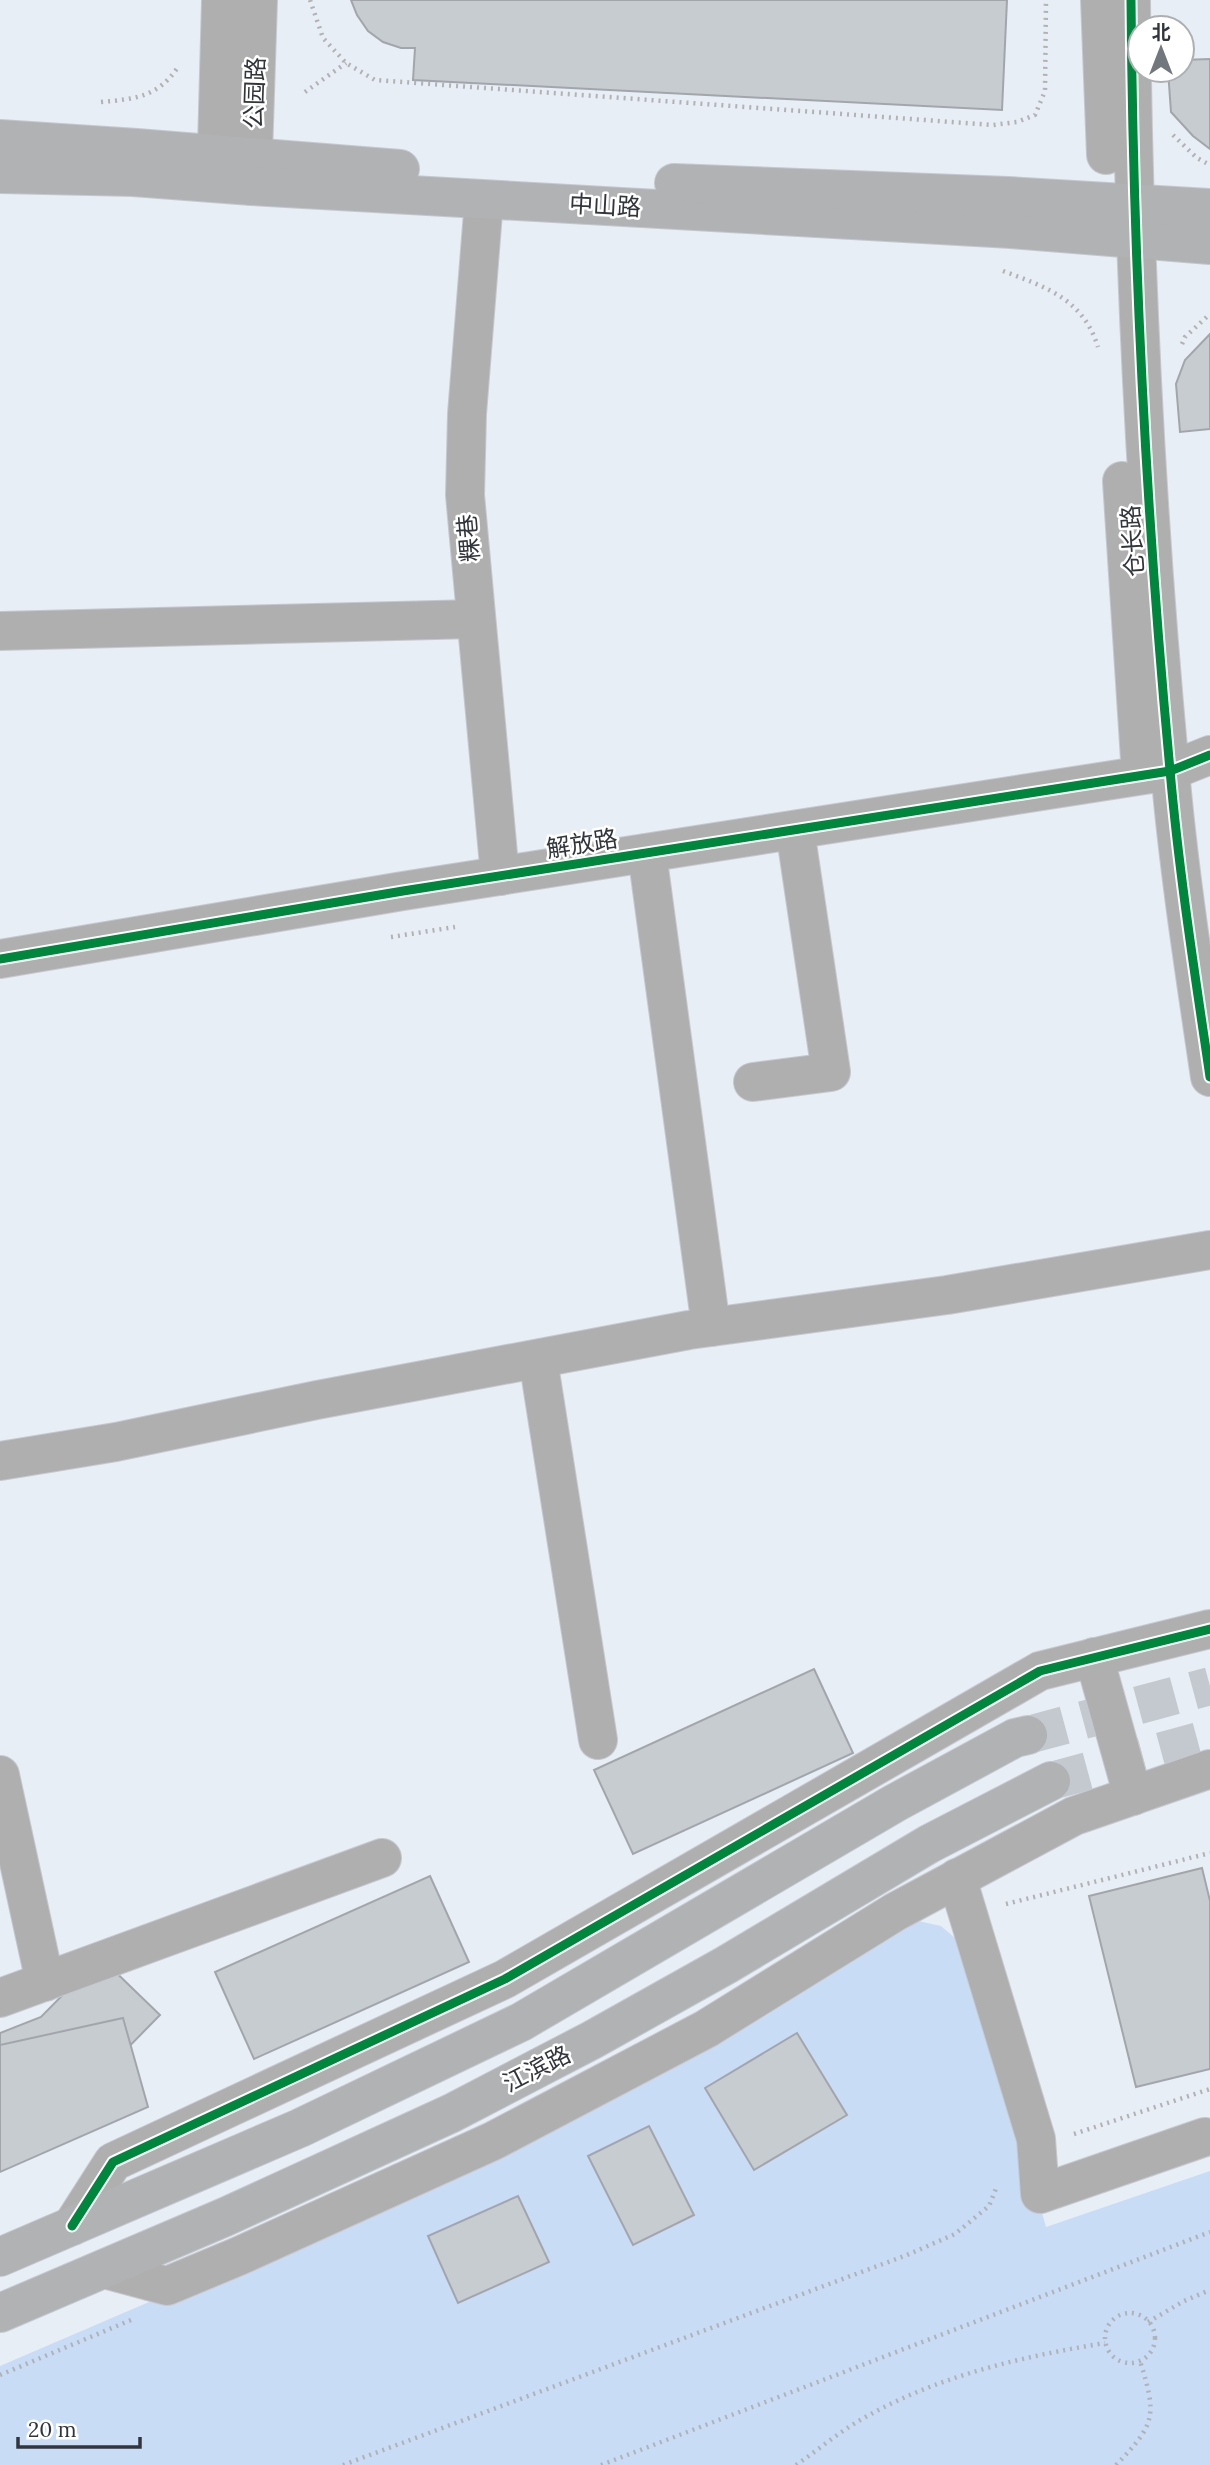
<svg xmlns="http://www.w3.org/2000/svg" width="1210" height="2465" font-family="Lora,'Noto Sans SC',serif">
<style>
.green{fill:#c8dcf6}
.building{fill:#c7ccd1;stroke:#a2a6ac;stroke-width:2}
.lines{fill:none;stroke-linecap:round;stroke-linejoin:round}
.major-tunnel{stroke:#c4c9d0;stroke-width:38;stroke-dasharray:38 19;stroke-linecap:butt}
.minor-casing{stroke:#c4c9cf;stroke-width:40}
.major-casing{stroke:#c4c9cf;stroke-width:40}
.path{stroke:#b1b2b4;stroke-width:4.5;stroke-dasharray:2 5;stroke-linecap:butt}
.minor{stroke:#b0afaf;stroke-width:38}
.major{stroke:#b1b2b4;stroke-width:38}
.cycleway-casing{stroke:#fff;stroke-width:13}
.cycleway{stroke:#00873e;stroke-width:9}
.labels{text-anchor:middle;stroke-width:5;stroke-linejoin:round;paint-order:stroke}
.street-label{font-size:24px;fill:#32363c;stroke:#fff}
</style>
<rect width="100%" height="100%" fill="#e8eef5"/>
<path class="green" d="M909,1919l32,7 28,24 77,277 164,-56v294h-1210v-99l403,-173z"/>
<g class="building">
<path d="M351,0h656l-5,110 -589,-30 2,-32h-14l-18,-6 -15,-11 -11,-16z"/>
<path d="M1210,59v90l-17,-13 -22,-24 -3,-42h14v-10z"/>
<path d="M1210,334v95l-30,3 -4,-48 9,-24z"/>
<path d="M814,1669l39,84 -220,101 -39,-84z"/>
<path d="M1202,1868l8,33v168l-74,18 -47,-191z"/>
<path d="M430,1876l39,86 -215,97 -39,-87z"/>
<path d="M100,1957l60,58 -53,54 20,19 -25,27 3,9 -54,19 -14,-40 -37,14v-84l41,-16z"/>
<path d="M123,2018l25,89 -148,65v-127z"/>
<path d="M797,2033l50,82 -93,55 -49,-82z"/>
<path d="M649,2126l45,89 -61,30 -45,-89z"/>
<path d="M518,2196l31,66 -91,41 -30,-67z"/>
</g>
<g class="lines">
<g class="major-tunnel">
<path d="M1028,1735l182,-49"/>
<path d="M1051,1781l159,-43"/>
</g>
<defs>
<g id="minor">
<path d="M1100,0l6,155"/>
<path d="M1131,0c2,257 15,514 39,770 9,103 25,205 40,307"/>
<path d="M216,183l5,-183"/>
<path d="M252,186l6,-186"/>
<path d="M484,200l-17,214 -2,81 35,381"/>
<path d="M1122,481l19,294"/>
<path d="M0,631l476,-12"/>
<path d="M647,853l64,474"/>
<path d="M0,959l403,-68 767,-120 40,-16"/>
<path d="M753,1082l78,-10 -36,-242"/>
<path d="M538,1359l60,381"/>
<path d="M0,1461l116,-19 201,-42 372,-70 258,-35 263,-45"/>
<path d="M1094,1657l39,139"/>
<path d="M0,1775l45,207"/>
<path d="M957,1878l79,261 4,55 165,-57"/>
<path d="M0,1998l382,-140"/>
<path d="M72,2226l41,-64 392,-183 535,-308 170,-42"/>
<path d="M104,2269l63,17 72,-30 254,-115 213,-112 189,-117 179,-96 136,-47"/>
</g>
<g id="major">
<path d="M0,139l137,9 263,21"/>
<path d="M0,174l133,3 119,9 759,43 199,16"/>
<path d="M674,183l334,13 202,12"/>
<path d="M0,2257l300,-129 221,-106 374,-219 120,-65 13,-3"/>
<path d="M0,2313l225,-96 227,-104 140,-73 134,-75 203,-121 122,-63"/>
</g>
</defs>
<use href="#minor" class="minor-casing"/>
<use href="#major" class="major-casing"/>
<g class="path">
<path d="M310,0l13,38 23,25 29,17 618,45 24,-3 18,-7 10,-24 1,-91"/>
<path d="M305,92l41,-29"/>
<path d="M101,102c34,-3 57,-5 77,-35"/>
<path d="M1173,135l24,23 13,7"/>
<path d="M1003,271c43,16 80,28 95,76"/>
<path d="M1182,344l3,-7 25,-23"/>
<path d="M391,937l64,-10"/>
<path d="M1006,1904l204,-51"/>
<path d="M1074,2134l136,-45"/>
<circle cx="1130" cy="2338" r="25"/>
<path d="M1148,2322l36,-21 26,-11"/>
<path d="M0,2375l131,-55"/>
<path d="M343,2465l564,-210 48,-21 34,-28 8,-20"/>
<path d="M601,2465l609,-233"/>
<path d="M796,2465c22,-15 43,-33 66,-46 75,-43 158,-62 243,-76"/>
<path d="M1116,2465c40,-41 41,-50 24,-104"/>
</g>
<use href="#minor" class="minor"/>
<use href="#major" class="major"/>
<defs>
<g id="cycleway">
<path d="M1131,0c2,257 15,514 39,770 9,103 25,205 40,307"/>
<path d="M0,959l403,-68 767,-120 40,-16"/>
<path d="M72,2226l41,-64 392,-183 535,-308 170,-42"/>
</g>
</defs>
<use href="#cycleway" class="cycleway-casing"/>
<use href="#cycleway" class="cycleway"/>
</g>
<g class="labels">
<g class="street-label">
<text transform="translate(255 93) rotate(-88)" y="8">公园路</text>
<text transform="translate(605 206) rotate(3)" y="8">中山路</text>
<text transform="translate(469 538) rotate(-95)" y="8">粿巷</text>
<text transform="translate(1133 541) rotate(-94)" y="8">仓长路</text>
<text transform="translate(582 844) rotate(-9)" y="8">解放路</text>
<text transform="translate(537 2069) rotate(-27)" y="8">江滨路</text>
</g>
</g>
<g transform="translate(1161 49)"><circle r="33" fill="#ffffff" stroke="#adafb1" stroke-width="2"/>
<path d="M0-5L12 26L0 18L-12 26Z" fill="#72767d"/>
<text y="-10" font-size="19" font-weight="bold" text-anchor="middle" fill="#32363c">北</text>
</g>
<path d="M18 2437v10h122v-10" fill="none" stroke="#32363c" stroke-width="3.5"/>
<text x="28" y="2437" font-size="21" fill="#32363c" stroke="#ffffff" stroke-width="5" paint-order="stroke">20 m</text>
</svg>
